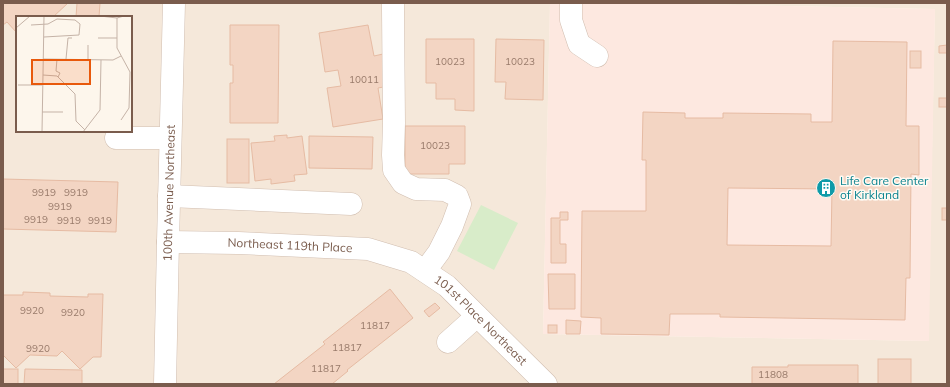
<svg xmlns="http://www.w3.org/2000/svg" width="950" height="387" font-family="Mulish,sans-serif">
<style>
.residential{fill:#f5e8da;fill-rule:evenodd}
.commercial{fill:#fde8e0}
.green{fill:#d8ecc9}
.building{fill:#f3d5c3;stroke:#e6bba3;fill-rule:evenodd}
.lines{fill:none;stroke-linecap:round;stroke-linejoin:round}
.minor-casing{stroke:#d1beb0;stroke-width:23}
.minor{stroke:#fff;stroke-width:22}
.labels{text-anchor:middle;stroke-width:3;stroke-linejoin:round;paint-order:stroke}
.number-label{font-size:10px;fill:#987a6a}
.culture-label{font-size:12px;fill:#0d838f;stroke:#fffaf3;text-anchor:start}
.street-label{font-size:12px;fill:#7a5c4d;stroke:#fffaf3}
.inset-road{fill:none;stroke:#c5b3a7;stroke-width:1}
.view{fill:#e8590c;fill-opacity:0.15;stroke:#e8590c;stroke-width:2}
.inset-edge{fill:none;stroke:#7a5c4d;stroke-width:2}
</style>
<rect width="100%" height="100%" fill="#fdf6ec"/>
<path class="residential" d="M3,3h547l-7,331 385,7 7,-332 -291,-6h303v381h-944zM17,17h114v114h-114z"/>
<path class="commercial" d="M550,3h94l291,6 -6,332 -386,-7z"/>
<path class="green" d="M481,205l37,18 -24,47 -37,-19z"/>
<g class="building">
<path d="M3,3h65l-15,14h-36v16l-10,-11 -4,3z"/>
<path d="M77,3h23l-1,14h-23z"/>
<path d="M230,25h49l-1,98h-48v-40h3v-18h-3z"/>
<path d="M368,25l6,31 9,-2 6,32 -11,2 5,31 -50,8 -6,-39 14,-2 -3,-16 -13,2 -6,-39z"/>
<path d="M426,39h48v72l-19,-1v-11h-19v-16h-10z"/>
<path d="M496,39l48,1 -1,60 -38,-1 1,-17h-11z"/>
<path d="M833,41l74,1 -1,84h13v49l-8,-1 -1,104h-4l-1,42 -185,-3v-3h-50l-1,21 -68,-1v-16l-20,-1 1,-106h64v-51h-4l1,-48 42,1v5h38v-5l88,1v8h21zM728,188l104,1 -1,57 -104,-1z"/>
<path d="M947,45v8h-8v-7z"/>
<rect x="910" y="51" width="11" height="17"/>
<rect x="939" y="98" width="8" height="9"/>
<path d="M405,126h60v38h-16v10h-44z"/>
<path d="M287,135v3l15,-2 5,38 -13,1 1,6 -24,3v-5l-16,2 -4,-38 24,-2 -1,-5z"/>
<path d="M309,136l64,1 -1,32 -63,-1z"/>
<rect x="227" y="139" width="22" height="44"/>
<path d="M3,179l115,3 -2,50 -113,-3z"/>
<rect x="942" y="208" width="5" height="12"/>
<path d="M560,212h8v8h-8v24h6v19h-15v-45h9z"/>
<path d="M548,274h27v35h-26z"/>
<path d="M390,289l23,29 -66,52 1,1 -16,13h-58l51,-40 -2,-2z"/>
<path d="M23,292l27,1v3l38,1v-3h15l-2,63h-8l-13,12 -18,-18 -5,5 -27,-1 -14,13 -13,-13v-60h20z"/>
<path d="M435,303l5,5 -11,9 -5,-6z"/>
<path d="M566,320l15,1 -1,13h-14z"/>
<rect x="548" y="325" width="9" height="8"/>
<rect x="878" y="359" width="33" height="25"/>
<path d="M788,365h70v19h-106v-17h36z"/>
<rect x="3" y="369" width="15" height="15"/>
<path d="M25,369l57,1v14h-58z"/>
</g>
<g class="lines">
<defs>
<g id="minor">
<path d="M393,3v7l1,113 -1,32 1,15 9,13 13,6 29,1 12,6 3,8 -8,22 -13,26 -14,19"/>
<path d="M571,3v17l8,24 18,12"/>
<path d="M116,138h54"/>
<path d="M169,196l182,8"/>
<path id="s1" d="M168,242l70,1 130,6 43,13 36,24 99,98"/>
<path d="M448,342l29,-26"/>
<path id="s2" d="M165,384l3,-142 6,-239"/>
</g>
</defs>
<use href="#minor" class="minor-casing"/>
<use href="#minor" class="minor"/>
</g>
<defs>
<symbol id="building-disc" viewBox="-11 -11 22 22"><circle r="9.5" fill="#0f9aa8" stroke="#fffaf3"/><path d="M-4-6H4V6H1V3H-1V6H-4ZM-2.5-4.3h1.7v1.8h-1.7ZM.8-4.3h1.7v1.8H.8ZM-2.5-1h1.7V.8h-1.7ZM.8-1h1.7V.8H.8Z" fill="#fff"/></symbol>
</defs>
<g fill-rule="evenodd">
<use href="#building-disc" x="815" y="177" width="22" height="22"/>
</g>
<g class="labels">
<g class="number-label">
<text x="450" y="65">10023</text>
<text x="520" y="65">10023</text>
<text x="364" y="83">10011</text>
<text x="435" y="149">10023</text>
<text x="44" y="196">9919</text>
<text x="76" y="196">9919</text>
<text x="60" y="210">9919</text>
<text x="36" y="223">9919</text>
<text x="69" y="224">9919</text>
<text x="100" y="224">9919</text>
<text x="32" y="314">9920</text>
<text x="73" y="316">9920</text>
<text x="375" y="329">11817</text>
<text x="347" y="351">11817</text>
<text x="38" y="352">9920</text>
<text x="326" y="372">11817</text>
<text x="773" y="378">11808</text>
</g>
<g class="culture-label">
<text x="840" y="185">Life Care Center<tspan x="840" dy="14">of Kirkland</tspan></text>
</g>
<g class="street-label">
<text dy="4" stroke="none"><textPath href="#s2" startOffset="191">100th Avenue Northeast</textPath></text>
<text dy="4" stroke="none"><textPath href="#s1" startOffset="122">Northeast 119th Place</textPath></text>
<text dy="4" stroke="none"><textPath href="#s1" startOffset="336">101st Place Northeast</textPath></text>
</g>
</g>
<g transform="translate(16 16)">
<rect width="116" height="116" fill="#fdf6ec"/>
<path class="inset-road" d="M84,0l17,2 7,-2M101,2v30l13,24 -1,36 -8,12M15,9l17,-1 9,-5 18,1 5,4 -1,11 -35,2M0,12l14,-12M82,22h19M27,43l70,1 8,-4M41,43l-1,12 4,2 -2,4M50,43l2,-21h4M72,44v-15M27,59l14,1 18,18 1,27 9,9M2,69h24M26,96h21M26,116l2,-116M67,116l17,-22 1,-50"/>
<path class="view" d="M16,44h58v24h-58z"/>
<rect width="116" height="116" class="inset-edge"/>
</g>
<rect width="950" height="387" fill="none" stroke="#7a5c4d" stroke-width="8"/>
</svg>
